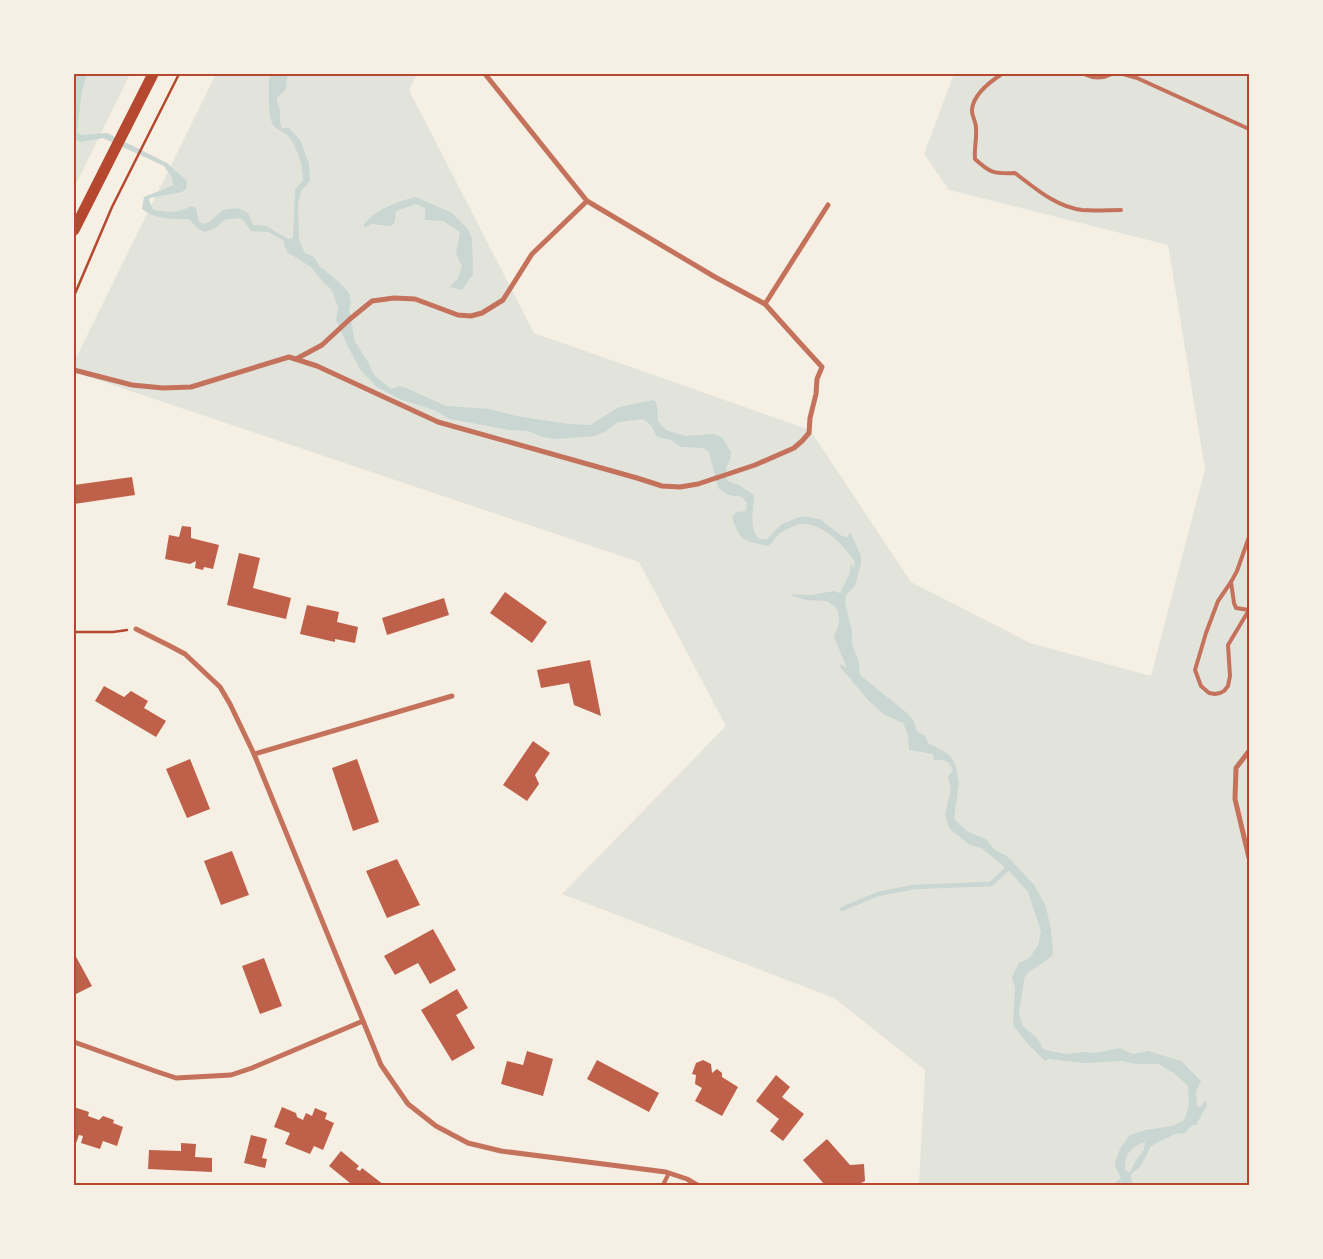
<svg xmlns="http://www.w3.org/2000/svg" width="1323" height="1259" font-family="Signika,sans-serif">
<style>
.green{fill:#e2e4dc}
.water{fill:#c9d6d2;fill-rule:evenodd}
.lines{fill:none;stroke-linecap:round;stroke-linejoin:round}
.stream{stroke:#c9d6d2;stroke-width:4.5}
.building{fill:#bf614a}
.path{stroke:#b5482f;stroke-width:2.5}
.service{stroke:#c5725c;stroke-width:4}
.minor{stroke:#c5725c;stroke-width:5}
.primary{stroke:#b5482f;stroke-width:11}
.neatline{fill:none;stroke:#b5482f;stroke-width:2}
</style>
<rect width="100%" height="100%" fill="#f6efe4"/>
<g class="green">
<path d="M74,74h56l-56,114z"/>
<path d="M216,74h201l-8,16 125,243 276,97 101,152 119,61 121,33 54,-207 -37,-224 -219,-55 -25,-36 30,-80h295v1111h-330l6,-115 -91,-72 -272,-104 164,-168 -87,-164 -565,-190v-10z"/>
</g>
<g class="water">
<path d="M74,74h13l-5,16 -5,42 5,3 25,-2 60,30 20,18 -1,8 -4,3 -32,6 -1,2 4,10c15,2 24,4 38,-4l5,2 3,14 4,2 6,-2 14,-12 15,-2 10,5 5,12 13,1 22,13 5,-1 2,-48 8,-10c1,-12 -7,-36 -15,-44 -6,-6 -15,-7 -17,-16 -3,-9 -2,-30 -2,-40l2,-6h19l-3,4 -1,11 -9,9v4l3,8v13l2,5h7l11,12 9,24 1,17 -9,10 -3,13 1,36 6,13 9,4 5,9 20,16 10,11 2,9 -2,7 6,33 13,20 6,13 17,14 8,-3 5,1 42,19 44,3 26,7 52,8 22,1 29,-18 35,-7 3,5 1,16 8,9 19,6 29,-2 9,4 8,15 -1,6 -4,9 1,13 12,4 15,10c0,14 -6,33 5,44h8l15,-15 20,-8 18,3 22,17 6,1 1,-4 2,1 10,22v7l-6,23 -9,9 -1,8 7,29v12l7,19 1,12 47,38 6,7 4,11 8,5 3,7 19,10 5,5 4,9 3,15 -5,37 14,13 18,7 8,10 14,8 27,29 11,21 5,23 2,23 -2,4 -25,17 -2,6 -5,34 4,12 15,13 5,10 7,2 16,3 20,-2 9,1 25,-5 12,6 16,-3 33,10 20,20 -5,11 1,15 4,-1 4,-5 2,4 -11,20h-4l-7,8 -10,1 -24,12 -10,20 -10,8 1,11h-19l8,-7 -6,-12 1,-7 5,-12 9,-12 15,-5 28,-4 11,-6 5,-14 -1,-20 -14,-13 -16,-9h-23l-12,-3 -39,2 -36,-4 -3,2 -18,-18 -14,-18 2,-37 -3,-11 7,-14 10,-5 9,-12 3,-15 -13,-39 -21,-23 -26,-21 -13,-4 -19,-16 -4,-14 6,-25 -3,-13 5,-6c-5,-11 -8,-10 -19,-10l-1,-6 -24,-4 -1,-15 -5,-12 -18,-8 -17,-15 -27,-32 -1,-4 7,4 -13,-31 5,-13 -1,-13 -4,-5 -7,-5 -22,-1 -16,-6 22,1 23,-4 6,2 9,-18 2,-12 2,5 2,-6c-11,-17 -32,-40 -55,-38 -6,1 -16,7 -21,10 -4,3 -7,9 -10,12 -25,-5 -29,-4 -37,-29l4,-5 10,-1 1,-8 -5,-6 -13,-2 -11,-7 -9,-36 -6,-4 -22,-1 -10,-7 -14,-3 -6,-12 -8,-6 -25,3 -12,9 -12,5 -37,3 -14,-2 -15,-6 -19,-1 -59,-11 -16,-9 -35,-11 -22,-12 -16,-16 -13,-24 -12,-27 2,-12 -6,-18 -9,-8 -12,-15 -24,-15 -4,-12 -15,-8 -17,-1 -8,-11 -4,-2 -15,2 -7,7 -12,5 -7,-3 -9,-10c-17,0 -33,1 -47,-10l2,-12 30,-12 -3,-9 -7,-10 -61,-28 -22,4 -7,-3c-3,-22 3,-44 0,-65zM1145,1142l-1,8 -8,10 -6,13 -5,-3c-1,-15 6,-24 20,-28z"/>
<path d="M416,197l36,16 15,15 5,11 1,35 -11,16 -12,-3 8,-9 4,-12 -6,-12 4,-22 -17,-11 -18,-1v-12l-9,-4 -20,7 -1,11 -4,4 -19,-2 -6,3 -3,-1c10,-16 36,-25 53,-29z"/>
</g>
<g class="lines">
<path class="stream" d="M842,909l36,-15 36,-7 77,-3 16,-15"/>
</g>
<g class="building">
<path d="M132,477l3,18 -61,9v-19z"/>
<path d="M182,526l9,1v11l28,7 -6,24 -9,-2 -1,3 -8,-2 1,-7 -6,3 -25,-5 4,-24 10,2z"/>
<path d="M239,553l21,5 -7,30 38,10 -5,21 -59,-14z"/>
<path d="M505,592l42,30 -15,21 -42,-30z"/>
<path d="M444,598l5,17 -62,20 -5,-17z"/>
<path d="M307,605l32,7 -2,10 21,5 -3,16 -20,-4v3l-35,-8z"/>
<path d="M590,660l11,56 -27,-11 -5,-22 -28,5 -4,-18z"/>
<path d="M104,686l20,11 7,-6 17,10 -4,7 22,13 -10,16 -61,-36z"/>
<path d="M533,741l17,12 -15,22 4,9 -12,17 -24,-16z"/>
<path d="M190,759l20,50 -23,9 -21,-49z"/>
<path d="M357,759l22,63 -26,9 -21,-63z"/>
<path d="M232,851l17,44 -28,10 -17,-44z"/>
<path d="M397,859l23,46 -33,13 -21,-47z"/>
<path d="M433,929l23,41 -26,14 -12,-21 -23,12 -11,-19z"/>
<path d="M74,953l18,33 -16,8v6h-2z"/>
<path d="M264,958l18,48 -22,8 -18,-48z"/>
<path d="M457,989l11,19 -12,7 19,33 -23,13 -31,-51z"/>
<path d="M527,1051l26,8 -10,37 -42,-12 6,-23 16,4z"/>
<path d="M597,1060l62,33 -10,19 -62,-33z"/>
<path d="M703,1060l8,4 1,9 5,-4 5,4v4l16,10 -16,29 -27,-15 7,-13 -7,-4 1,-9 -4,-1 4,-11z"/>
<path d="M776,1075l14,12 -8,10 22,17 -21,27 -13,-10 9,-12 -23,-18z"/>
<path d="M74,1107l15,5 -1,4 11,4 4,-4 11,4 -1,3 10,4 -6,19 -14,-5 -3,8 -19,-6 2,-7 -4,-1 -5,14z"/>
<path d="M282,1107l14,6 1,4 6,3 3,-7 6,3 3,-8 12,5 -2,6 9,4 -11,27 -9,-4 -4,8 -25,-10 5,-11 -16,-6z"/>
<path d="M251,1135l16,4 -5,19 5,1 -2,9 -21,-5z"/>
<path d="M827,1139l23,26 14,-1 1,17 -8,4h-32l-22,-25z"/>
<path d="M181,1143l15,1 -1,13 17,1v14l-64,-3 1,-19 32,1z"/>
<path d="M341,1151l18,15 -3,3 4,2 2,-3 22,17h-36l2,-2 -21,-17z"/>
</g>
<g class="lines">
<g class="path">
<path d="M74,296l38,-89 67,-133"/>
<path d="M74,632h39l14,-2"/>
</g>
<g class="service">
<path d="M1002,74c-11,7 -28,20 -30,35 -1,6 4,12 4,19 1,10 -2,20 -1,31 15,14 19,15 40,14 20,15 41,34 67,37 13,1 26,0 39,0"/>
<path d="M1084,74c10,5 18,5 28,0"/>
<path d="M1123,74l14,4 112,51"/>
<path d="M1249,537l-12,34 -6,11 -13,19 -12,32 -11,37 6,16 8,7 6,1 5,-1 4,-2 4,-5 2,-10 -2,-31 21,-35"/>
<path d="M1231,582l3,21 2,5 13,2"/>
<path d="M663,1185l6,-12"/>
</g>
<g class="minor">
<path d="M765,304l63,-99"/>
<path d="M296,359l26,-14 28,-26 22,-18 22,-3 21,1 43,16 13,1 11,-3 21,-13 29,-46 55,-53"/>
<path d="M74,370l58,15 31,3 28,-1 98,-30 28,9 121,56 199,56 25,8 18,1 18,-3 57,-19 39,-17 8,-7 7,-8 1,-15 6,-24 1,-15 5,-12 -22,-24 -35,-39 -50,-27 -128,-76 -102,-127"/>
<path d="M136,629l34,17 15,8 35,33 10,17 24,50 127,311 27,39 28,22 32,17 33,8 165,21 21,7 10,6"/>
<path d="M1249,751l-13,17 -1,31 14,59"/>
<path d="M254,754l198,-58"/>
<path d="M74,1042l81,29 21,7 55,-3 21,-7 111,-47"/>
</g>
<path class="primary" d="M74,230l79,-156"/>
</g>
<rect width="1323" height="1259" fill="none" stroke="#f6efe4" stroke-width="150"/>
<rect x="75" y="75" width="1173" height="1109" class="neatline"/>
</svg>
